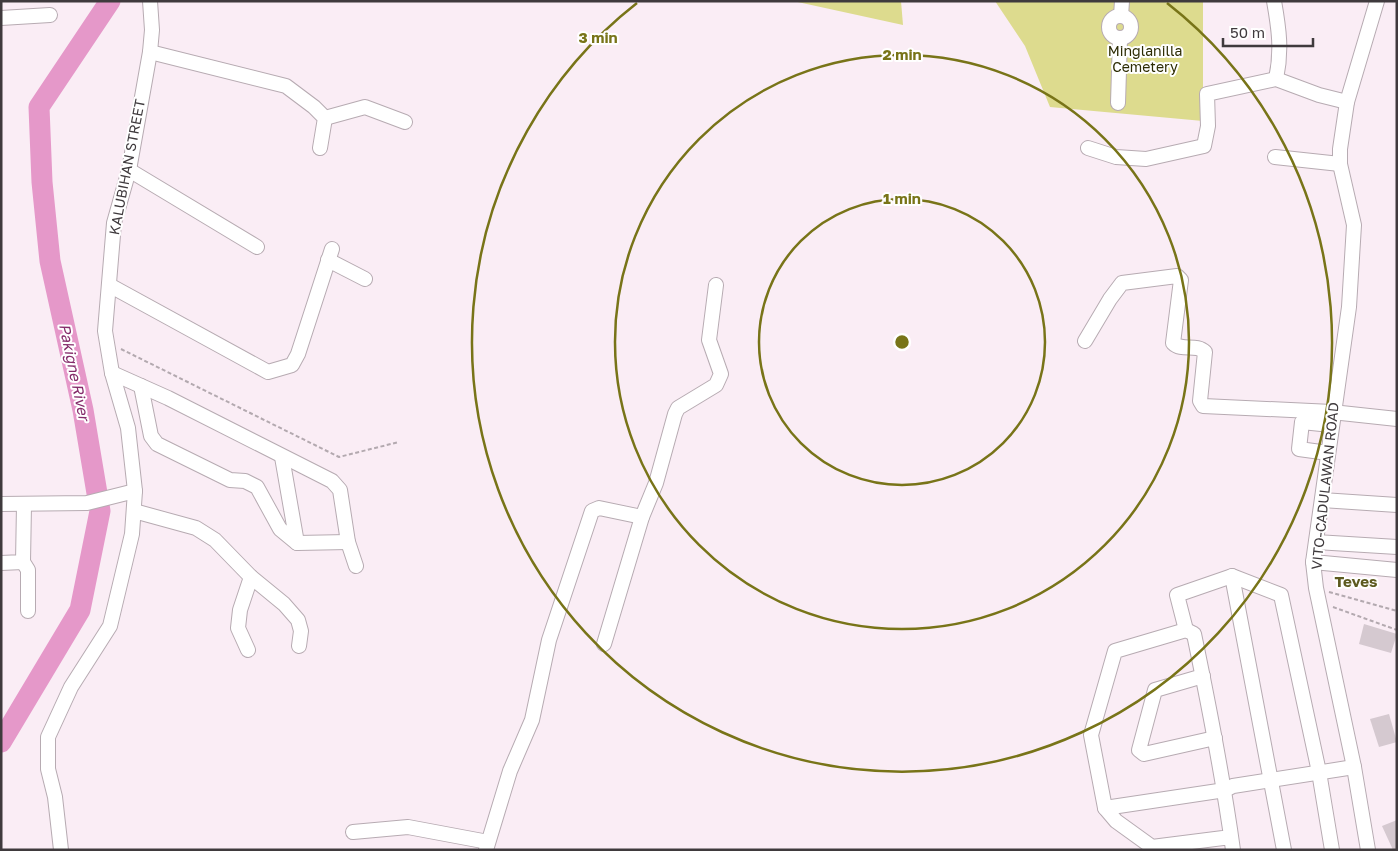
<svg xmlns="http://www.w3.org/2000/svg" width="1398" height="851" font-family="'Golos Text',sans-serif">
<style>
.green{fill:#dddb8e}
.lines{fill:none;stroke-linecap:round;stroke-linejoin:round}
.river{stroke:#e598c9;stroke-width:21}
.building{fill:#d5c9d0}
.minor-casing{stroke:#b7abb2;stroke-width:16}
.path{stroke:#b3a9af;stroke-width:2;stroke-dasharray:4 2.5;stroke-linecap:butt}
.minor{stroke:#fff;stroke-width:14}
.ring{fill:none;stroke:#787418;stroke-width:2.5}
.labels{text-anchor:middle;stroke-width:4;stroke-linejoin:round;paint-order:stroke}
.park-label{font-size:14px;fill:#2d2c04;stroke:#fff}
.street-label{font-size:14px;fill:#3f3a3d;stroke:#fff}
.water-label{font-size:15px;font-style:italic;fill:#852c6b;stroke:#fff}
.neighbourhood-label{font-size:15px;font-weight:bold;fill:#5d5a1f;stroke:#fff}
.centre{fill:#787418;stroke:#fff;stroke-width:2.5}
.ring-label{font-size:15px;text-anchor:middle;font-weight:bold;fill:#787418;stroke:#fff;stroke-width:4;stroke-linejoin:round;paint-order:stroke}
</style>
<rect width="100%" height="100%" fill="#faedf5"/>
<g class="green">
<path d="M793,1h108l2,24z"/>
<path d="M995,1h208v120l-153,-14 -25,-61z"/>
</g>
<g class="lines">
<path class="river" d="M1,742l79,-132 20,-99 -17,-101 -33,-149 -8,-79 -3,-75 71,-106"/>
</g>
<g class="building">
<path d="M1364,624l33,10 -6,19 -32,-9z"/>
<path d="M1389,714l8,28 -18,5 -9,-28z"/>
<path d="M1397,820v30h-4l-11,-24z"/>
</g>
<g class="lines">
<defs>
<g id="minor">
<path d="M1274,1c5,28 8,50 2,78"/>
<path d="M1121,16l1,-15"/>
<circle cx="1120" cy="27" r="11"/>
<path d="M1,18l49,-3"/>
<path d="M150,52l136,34 28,21 11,11 -5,30"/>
<path d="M1118,103l2,-65"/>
<path d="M325,118l40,-11 40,15"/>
<path d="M1088,148l28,9 30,2 58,-13 4,-20 -1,-32 69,-15 43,16 28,7"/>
<path d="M1275,157l65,7"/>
<path d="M129,170l128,77"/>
<path d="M328,260l37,19"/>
<path d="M109,285l159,87 24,-7 6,-11 34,-105"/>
<path d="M1085,341l25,-42 12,-16 55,-7 4,4 -8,63c9,9 23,0 32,9l-5,49 3,5 129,6 65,7"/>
<path d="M112,373l56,25 164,83 8,9 8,52 8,24"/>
<path d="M141,386l10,50 6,8 73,36 15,1 12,6 23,42 17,14 51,-1"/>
<path d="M1328,453l-29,-4 3,-27 29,3"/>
<path d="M282,457l15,86"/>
<path d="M1322,500l75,5"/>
<path d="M1,504l86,-1 48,-12"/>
<path d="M134,511l62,17 19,12 36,37 33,27 14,16 3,11 -2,15"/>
<path d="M1316,542l81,5"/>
<path d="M23,562l5,8v41"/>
<path d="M1313,562l84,8"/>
<path d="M1,563l22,-1 1,-57"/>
<path d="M1232,576l52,274"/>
<path d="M1186,630l-9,-35 55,-19 49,19 38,177 13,78"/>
<path d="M604,644l38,-127 14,-34 19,-69 3,-6 38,-23 5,-11 -12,-34 7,-55"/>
<path d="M248,650l-10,-22 2,-18 11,-33"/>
<path d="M1203,676l-48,14 -16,60 5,4 71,-16"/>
<path d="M1105,808l120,-18 8,-4 121,-19"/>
<path d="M353,832l55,-5 80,15"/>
<path d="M1231,837l-79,10 -36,-26 -11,-13 -14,-73 24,-84 71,-21 8,4c15,72 29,143 39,216"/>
<path d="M61,850l-6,-53 -7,-28v-32l23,-50 39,-61 22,-92 3,-43 -7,-63 -16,-55 -7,-42 9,-108 15,-53 21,-118 2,-22 -2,-29"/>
<path d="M486,850l24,-79 22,-51 17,-80 43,-129 7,-3 43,9"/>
<path d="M1368,850l-14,-83 -38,-179 -3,-26 36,-255 5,-82 -14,-61v-15l7,-47 30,-101"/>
</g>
</defs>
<use href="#minor" class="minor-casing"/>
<g class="path">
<path d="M121,349l218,108 60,-15"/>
<path d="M1329,592l68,19"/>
<path d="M1333,607l64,23"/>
</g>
<use href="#minor" class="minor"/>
</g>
<g class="ring">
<circle cx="902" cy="342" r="143"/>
<circle cx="902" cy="342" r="287"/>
<path d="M1167 3A430 430 0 1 1 637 3"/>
</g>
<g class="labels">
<g class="park-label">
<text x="1145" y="56">Minglanilla<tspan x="1145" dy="16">Cemetery</tspan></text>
</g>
<g class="street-label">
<text transform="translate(127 167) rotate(-79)" y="5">KALUBIHAN STREET</text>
<text transform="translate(1325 486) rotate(-84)" y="5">VITO-CADULAWAN ROAD</text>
</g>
<g class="water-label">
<text transform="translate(74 372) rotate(78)" y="5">Pakigne River</text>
</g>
<g class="neighbourhood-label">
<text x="1356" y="587">Teves</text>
</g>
</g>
<circle cx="902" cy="342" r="8" class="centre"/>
<g class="ring-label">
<text x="598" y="43">3 min</text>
<text x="902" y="60">2 min</text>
<text x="902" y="204">1 min</text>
</g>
<rect width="1398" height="851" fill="none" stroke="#3f3a3d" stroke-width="5"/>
<path d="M1223 38v8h90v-8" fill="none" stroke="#3f3a3d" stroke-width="2.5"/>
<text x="1230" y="38" font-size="15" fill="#3f3a3d" stroke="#ffffff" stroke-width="4" paint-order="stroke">50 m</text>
</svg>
